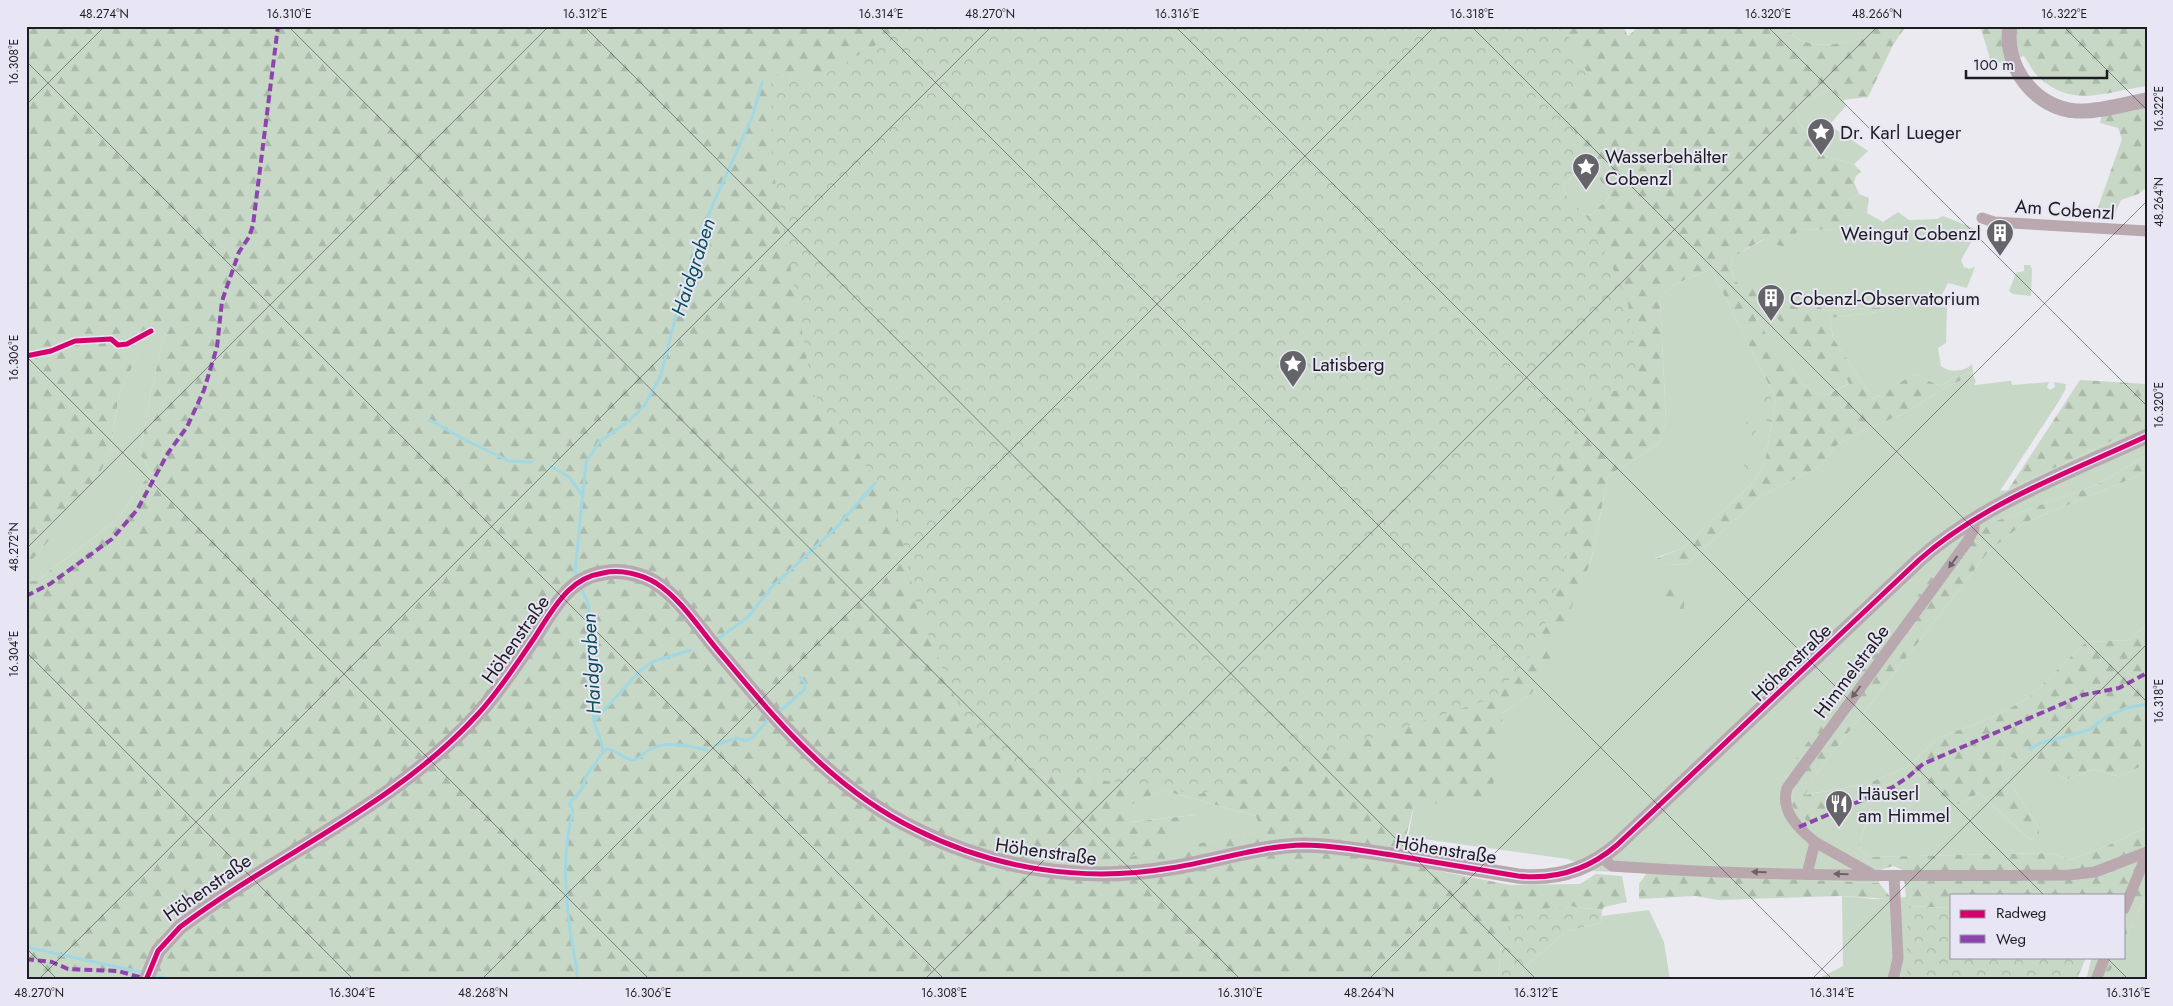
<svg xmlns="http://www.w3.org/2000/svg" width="2173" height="1006" font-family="Jost,sans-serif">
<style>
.green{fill:#c8d8c6}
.forest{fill:url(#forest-firs);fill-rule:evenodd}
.park{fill:url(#park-crowns)}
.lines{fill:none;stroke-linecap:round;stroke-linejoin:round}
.stream{stroke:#a1d8e4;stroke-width:3}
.street{stroke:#b9a9af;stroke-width:11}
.secondary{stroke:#b7a9af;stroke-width:15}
.quiet{stroke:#8e44ad;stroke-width:4;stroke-dasharray:8 4;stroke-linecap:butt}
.cycleway-casing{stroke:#e8e6f4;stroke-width:8}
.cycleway{stroke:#d6006c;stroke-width:5}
.oneway{fill:#6b6268}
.ticks{fill:none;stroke:#1d1c21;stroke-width:1;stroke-opacity:0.45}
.labels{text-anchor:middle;stroke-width:4;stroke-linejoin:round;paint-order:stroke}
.poi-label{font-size:19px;fill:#1d1c21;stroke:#e8e6f4;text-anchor:start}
.street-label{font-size:19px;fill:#1d1c21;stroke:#e8e6f4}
.water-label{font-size:20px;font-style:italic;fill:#084f5a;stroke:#e8e6f4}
.neatline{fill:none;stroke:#1d1c21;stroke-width:2}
.ticks-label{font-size:12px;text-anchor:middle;fill:#1d1c21}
</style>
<defs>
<pattern id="forest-firs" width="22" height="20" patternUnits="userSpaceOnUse" patternTransform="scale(1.25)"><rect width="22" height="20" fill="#c8d8c6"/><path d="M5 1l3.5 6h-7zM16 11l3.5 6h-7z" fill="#abb9aa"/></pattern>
<pattern id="park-crowns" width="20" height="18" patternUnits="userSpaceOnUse" patternTransform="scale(1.25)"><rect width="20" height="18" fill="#c8d8c6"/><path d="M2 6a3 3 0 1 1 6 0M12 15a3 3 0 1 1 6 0" fill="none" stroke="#abb9aa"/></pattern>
</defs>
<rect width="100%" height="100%" fill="#eaeaf0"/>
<g class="green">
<path d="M1784,26h76l3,12c-30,7 -57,15 -79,-12z"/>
<path d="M1829,89l14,11 3,6 -17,19 39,26 -14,13 -29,-8 -11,-17 -15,-15 -3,-17z"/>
<path d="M1582,168c15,4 24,16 27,30l-19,18c-14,-4 -24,-18 -27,-31z"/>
<path d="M1859,194l10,4 -2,15 16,9 15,-10 11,8 28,-1 6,-3 35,14 -17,30 3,7 5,2 6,-2 -8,21 -19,-5 -12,23 11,1 -1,36 -8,5 3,18c8,7 24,6 31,-2l1,8 -17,5 -16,9 -26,-12 -41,25 -40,-61 -3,-20 55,-7v-4l-60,4 -19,-17 -29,-5h-35l-9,-12 -2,-19 34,-19 34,-9 40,-1 10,-30z"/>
<path d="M2024,265h6l2,4 -1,27 -18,-2 -4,-3 7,-18 8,-2z"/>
<path d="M1711,269l65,130 -11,63 -12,21 -70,65 -28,10 7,7 25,-1 73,-67 59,-30 18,-22 23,-13 43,-18 43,-27 27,-12 3,6 -2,4h2l32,-4h3l1,4 37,-3 -2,5 3,3 5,-3 -1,-5 12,2 -1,6 -6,11 -59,90 8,-1 139,-66v31l-51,30 -100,36 -210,256 8,10 -2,19 48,5 21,14 -12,24 31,21 -1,13 -286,-12 -25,-12 -160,-22 6,-31 89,-75 -1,-18 29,-19 60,-133 17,-85 51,-33 7,-23 -6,-122 15,-14z"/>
<path d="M1771,314l74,59 5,10 -24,12 -22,-9 -48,-65 5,-5z"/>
<path d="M153,322l12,10 -15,64 -10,58 11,18 -34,48 -81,61h-10v-14l22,-26 62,-88 9,-59z"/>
<path d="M2147,471v153l-18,16 -43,2 -59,57 -38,20 -49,18 -33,30 -41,17 -62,11 9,-17 176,-227 35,-28 116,-48z"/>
<path d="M2004,753l63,26 27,-10 26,8 27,-14v64l-38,18 -38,15 -21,-7 -180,4 -12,-8 13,-41 -11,-12 43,-18 13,-12 42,38 21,-11 48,44 6,3 6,-12 -37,-58z"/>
<path d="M1162,790l94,26 6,15 -135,27 69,-43 -66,7 -15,-10z"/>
<path d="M2147,893v87h-41l11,-23h7v-16z"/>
<path d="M1842,896l32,3 33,-2v80l-6,3h-85l27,-14z"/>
<path d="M1649,910l15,32 6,38h-150l5,-13 42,-36 34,-8 1,-7z"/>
</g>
<g class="forest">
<path d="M26,26h1597l5,10 11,-10h145c22,27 49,19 78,12l-2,-12h46l-13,19 -25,52 -25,3 -14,-11 -33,18 3,17 15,15 11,17 29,8 7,8 -5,4 -2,6 5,12 -10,5 6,11 -16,19 -40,1 -16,17 -19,-8 -33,19 2,19 9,12h35l29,5 19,17 60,-4 1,4 -56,7 3,20 40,61 41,-25 26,12 16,-9 17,-5v3l-27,12 -43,27 -43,18 -23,13 -18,22 -59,30 -73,67 -25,1 -7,-6 28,-11 70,-65 12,-21 11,-63 -65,-130 -36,15 -15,14 6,122 -7,23 -51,33 -17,85 -49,117 -11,16 -29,19 1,18 -12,66 -77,9 -15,57 111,22 70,-1 16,-10 26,2 5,26 -23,5 -2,3 -35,-4 -66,39 -3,35h-1472v-399h10l81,-61 34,-48 -11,-18 10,-58 15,-64 -12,-9 -34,71 -9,59 -21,41 -63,73zM1582,168c14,4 24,16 27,30l-19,18c-14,-4 -24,-18 -27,-31zM1772,314l10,9v12l38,35 25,3 4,11 -23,11 -22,-9 -48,-66 5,-4zM1162,790l94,26 5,15 -131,26c19,-11 55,-23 66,-42l-65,7 -15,-10z"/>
<path d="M1980,26h167v60c-39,5 -74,23 -107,-8 -7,-5 -11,-15 -16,-22l-32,9z"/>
<path d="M2147,106v81l-9,7 -17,6 -6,13h-19l26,-74 -4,-11 -18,-5 2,-9z"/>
<path d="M2080,380l67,4v40l-139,66z"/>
<path d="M2147,455v16l-7,4 -116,48 -35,28 -176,227 -8,17 61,-11 41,-17 33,-30 49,-18 38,-20 59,-57 43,-2 18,-16v139l-27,14 -26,-8 -27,10 -63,-25 -2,16 37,58v7l-6,5 -6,-3 -48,-44 -21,11 -13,-5 -31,-25 1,-7 -12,11 -43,18 11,11 -13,42 12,8 180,-4 21,7 38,-15 38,-18v66l-23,48v-46h-172v13l-45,-2 -4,-36 -10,-4 -13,4 -31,-21 11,-24 -20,-13 -30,12 -18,-18 2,-19 -8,-9 12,-23 157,-209 41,-25 100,-36z"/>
<path d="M1669,584l17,6 -3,23 -21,-15z"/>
<path d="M1647,873l232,10 13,16 -50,-3 -124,4 -23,-4 -56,3v-15z"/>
<path d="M2092,957h25l-11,23h-20z"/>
</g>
<g class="park">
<path d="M909,26h654l25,48 -20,32 15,58 -25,22 31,34 38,77 14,95 -45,-2 -38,74 -11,38 22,7 -2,45 -29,92 -44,52 -294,96 -180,-25 -58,-55 -45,-106 -22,-102 -82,-113 -41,-229 -1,-90 49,3z"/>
<path d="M1770,395l4,13 -2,14 -6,-1 -5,-24z"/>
<path d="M1746,422h11l-3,19 -11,-2z"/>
<path d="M1745,460l13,2 -2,12 -13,-2z"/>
<path d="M1567,906l35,4 -1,13 -34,8 -42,36 -5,13h-22l3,-35 13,-33z"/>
<path d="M1907,906l45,2v49h134l-9,23h-162l-8,-3z"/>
</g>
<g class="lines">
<g class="stream">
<path d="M430,420l35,20 44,21 23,1"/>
<path d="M551,466l18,11 14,19"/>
<path d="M577,577l-2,-6 2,-19 9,-90 13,-20 31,-22 14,-14 17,-31 23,-92 25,-70 44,-98 9,-33"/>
<path d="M581,587l8,19 -1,50 6,66 7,19 2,11 -17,24 -4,13 -13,15 4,6c-11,45 -8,75 -3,121 2,16 7,30 7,46l5,3"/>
<path d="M719,638l28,-20 25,-31 66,-61 37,-43"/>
<path d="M780,711l25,-22v-6l-5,-6"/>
<path d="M594,721l46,-50 14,-10 37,-11"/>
<path d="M716,745l20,-7 10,3 6,-3 15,-17"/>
<path d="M2030,749l11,-6 48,-13 17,-13 20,-9 21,-4"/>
<path d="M603,752l4,-3c9,1 17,10 25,11 8,0 11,-7 17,-10 16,-10 41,-4 58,0"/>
<path d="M26,947l119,26"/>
<path d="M154,975l19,5"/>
</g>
<g class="street">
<path d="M1982,218l12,4 153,9"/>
<path d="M1815,842l55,31"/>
<path d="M1602,858l10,8c152,11 305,10 457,9l26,-3 52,-20"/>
<path d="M1807,874l8,-32c-17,-14 -35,-31 -28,-54l180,-246 7,-13v-10"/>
<path d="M2124,909l23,-55"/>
<path d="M1893,980l5,-22 -4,-82"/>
<path d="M2096,980l9,-23"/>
</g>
<g class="secondary">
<path d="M2010,26c-7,41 26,83 67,85 23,1 47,-7 70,-11"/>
<path d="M146,980l12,-29 22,-24c97,-73 216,-122 298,-213 22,-24 39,-51 57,-77 10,-16 20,-33 33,-46 9,-9 22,-16 35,-18 17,-4 38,1 53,10 26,17 45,48 65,71 57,68 112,135 194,175 79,40 168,54 256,39 45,-7 88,-22 133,-23 30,0 59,6 88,10 42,7 84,14 126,21 38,4 70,-6 99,-31l302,-285c64,-57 151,-88 228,-124"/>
</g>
<g class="quiet">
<path d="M26,596l24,-12 62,-45 25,-29 31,-57 19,-26 17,-37 13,-43 5,-46 17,-49 10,-15 4,-12 25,-199"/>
<path d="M1799,827l94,-40 15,-10 15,-13 160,-69 36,-7 28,-15"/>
<path d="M26,959l26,3 16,7 50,2 32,9"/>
</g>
<defs>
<g id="cycleway">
<path d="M26,356l25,-5 24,-10 36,-2 7,6 9,-1 24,-13"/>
<path d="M146,980l12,-29 22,-24c97,-73 216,-122 298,-213 22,-24 39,-51 57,-77 10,-16 20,-33 33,-46 9,-9 22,-16 35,-18 17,-4 38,1 53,10 26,17 45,48 65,71 57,68 112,135 194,175 79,40 168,54 256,39 45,-7 88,-22 133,-23 30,0 59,6 88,10 42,7 84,14 126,21 38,4 70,-6 99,-31l302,-285c64,-57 151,-88 228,-124"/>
</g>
</defs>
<use href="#cycleway" class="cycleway-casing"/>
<use href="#cycleway" class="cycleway"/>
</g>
<defs><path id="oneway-solid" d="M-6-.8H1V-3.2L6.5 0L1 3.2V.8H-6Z" transform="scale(1.25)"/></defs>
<g class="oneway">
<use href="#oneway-solid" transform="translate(1953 562) rotate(126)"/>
<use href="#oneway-solid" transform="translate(1856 692) rotate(127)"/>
<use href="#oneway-solid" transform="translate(1759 872) rotate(-178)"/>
<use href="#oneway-solid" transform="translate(1841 874) rotate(-179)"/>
</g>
<path class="ticks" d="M288,26l953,954M584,26l953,954M879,26l954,954M1175,26l869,869M1471,26l676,676M1767,26l380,380M2063,26l84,84M26,61l919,919M26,105l79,-79M26,356l624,624M26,549l523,-523M26,652l328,328M26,948l32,32M2106,957l23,23M38,980l954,-954M481,980l954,-954M924,980l954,-954M1368,980l779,-779M1811,980l336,-336"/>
<defs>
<symbol id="sight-pin" viewBox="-11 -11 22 30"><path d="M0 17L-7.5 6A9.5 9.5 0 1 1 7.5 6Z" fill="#656469" stroke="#e8e6f4"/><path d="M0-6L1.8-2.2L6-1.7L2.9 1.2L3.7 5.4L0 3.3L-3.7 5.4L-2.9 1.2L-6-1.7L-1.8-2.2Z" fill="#fff"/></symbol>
<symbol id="building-pin" viewBox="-11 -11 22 30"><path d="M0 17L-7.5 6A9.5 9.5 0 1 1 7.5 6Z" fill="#656469" stroke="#e8e6f4"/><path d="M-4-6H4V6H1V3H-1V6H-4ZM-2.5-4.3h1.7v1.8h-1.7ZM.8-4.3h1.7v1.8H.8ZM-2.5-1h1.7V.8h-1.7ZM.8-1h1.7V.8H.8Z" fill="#fff"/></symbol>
<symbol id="restaurant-pin" viewBox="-11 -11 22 30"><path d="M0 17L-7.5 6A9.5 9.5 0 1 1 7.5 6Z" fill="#656469" stroke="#e8e6f4"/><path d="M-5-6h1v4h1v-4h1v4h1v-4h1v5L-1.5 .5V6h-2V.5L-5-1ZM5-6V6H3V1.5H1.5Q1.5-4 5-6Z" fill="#fff"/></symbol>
</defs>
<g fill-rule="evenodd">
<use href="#sight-pin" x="1805" y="116" width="32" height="43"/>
<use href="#sight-pin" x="1570" y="151" width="32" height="43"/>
<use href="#building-pin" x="1984" y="217" width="32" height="43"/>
<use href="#building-pin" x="1755" y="282" width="32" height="43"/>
<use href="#sight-pin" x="1277" y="348" width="32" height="43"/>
<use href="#restaurant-pin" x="1823" y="788" width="32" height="43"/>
</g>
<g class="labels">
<g class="poi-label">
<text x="1840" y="139">Dr. Karl Lueger</text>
<text x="1605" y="163">Wasserbehälter<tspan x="1605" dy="22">Cobenzl</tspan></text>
<text x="1981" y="240" text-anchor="end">Weingut Cobenzl</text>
<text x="1790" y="305">Cobenzl-Observatorium</text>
<text x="1312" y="371">Latisberg</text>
<text x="1858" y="800">Häuserl<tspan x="1858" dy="22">am Himmel</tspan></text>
</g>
<g class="street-label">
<text transform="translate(2065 209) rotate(4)" y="7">Am Cobenzl</text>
<text transform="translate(515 639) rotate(-55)" y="7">Höhenstraße</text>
<text transform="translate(1791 662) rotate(-44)" y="7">Höhenstraße</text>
<text transform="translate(1851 671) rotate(-53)" y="7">Himmelstraße</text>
<text transform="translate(1446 849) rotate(9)" y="7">Höhenstraße</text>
<text transform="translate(1046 851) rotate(8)" y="7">Höhenstraße</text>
<text transform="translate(207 887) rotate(-35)" y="7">Höhenstraße</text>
</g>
<g class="water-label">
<text transform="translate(693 267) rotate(-72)" y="7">Haidgraben</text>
<text transform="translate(591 664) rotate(-93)" y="7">Haidgraben</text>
</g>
</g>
<rect width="2173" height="1006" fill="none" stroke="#e8e6f4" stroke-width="55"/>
<rect x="1950" y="894" width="175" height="65" fill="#e8e6f4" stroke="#9795a0"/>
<rect x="1960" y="910" width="25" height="8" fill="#d6006c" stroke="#9795a0"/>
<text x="1996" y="918" font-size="15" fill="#1d1c21">Radweg</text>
<rect x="1960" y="935" width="25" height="8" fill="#8e44ad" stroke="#9795a0"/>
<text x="1996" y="944" font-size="15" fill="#1d1c21">Weg</text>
<path d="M1966 70v8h141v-8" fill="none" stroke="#1d1c21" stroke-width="2.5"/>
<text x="1973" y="70" font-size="15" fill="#1d1c21" stroke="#e8e6f4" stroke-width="4" paint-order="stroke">100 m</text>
<rect x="28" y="28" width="2118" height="950" class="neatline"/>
<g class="ticks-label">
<text x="104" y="18">48.274°N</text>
<text x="289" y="18">16.310°E</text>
<text x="585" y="18">16.312°E</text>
<text x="881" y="18">16.314°E</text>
<text x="990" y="18">48.270°N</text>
<text x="1177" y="18">16.316°E</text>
<text x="1472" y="18">16.318°E</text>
<text x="1768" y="18">16.320°E</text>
<text x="1877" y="18">48.266°N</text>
<text x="2064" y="18">16.322°E</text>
<text transform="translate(14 62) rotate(-90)" y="4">16.308°E</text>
<text transform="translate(2159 109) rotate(-90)" y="4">16.322°E</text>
<text transform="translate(2159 202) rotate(-90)" y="4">48.264°N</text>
<text transform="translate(14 358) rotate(-90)" y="4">16.306°E</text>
<text transform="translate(2159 405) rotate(-90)" y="4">16.320°E</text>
<text transform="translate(14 547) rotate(-90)" y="4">48.272°N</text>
<text transform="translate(14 654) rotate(-90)" y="4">16.304°E</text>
<text transform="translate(2159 701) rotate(-90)" y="4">16.318°E</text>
<text x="39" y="997">48.270°N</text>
<text x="352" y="997">16.304°E</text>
<text x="483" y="997">48.268°N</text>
<text x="648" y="997">16.306°E</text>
<text x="944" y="997">16.308°E</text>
<text x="1240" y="997">16.310°E</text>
<text x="1369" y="997">48.264°N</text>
<text x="1536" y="997">16.312°E</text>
<text x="1832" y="997">16.314°E</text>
<text x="2128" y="997">16.316°E</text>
</g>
</svg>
